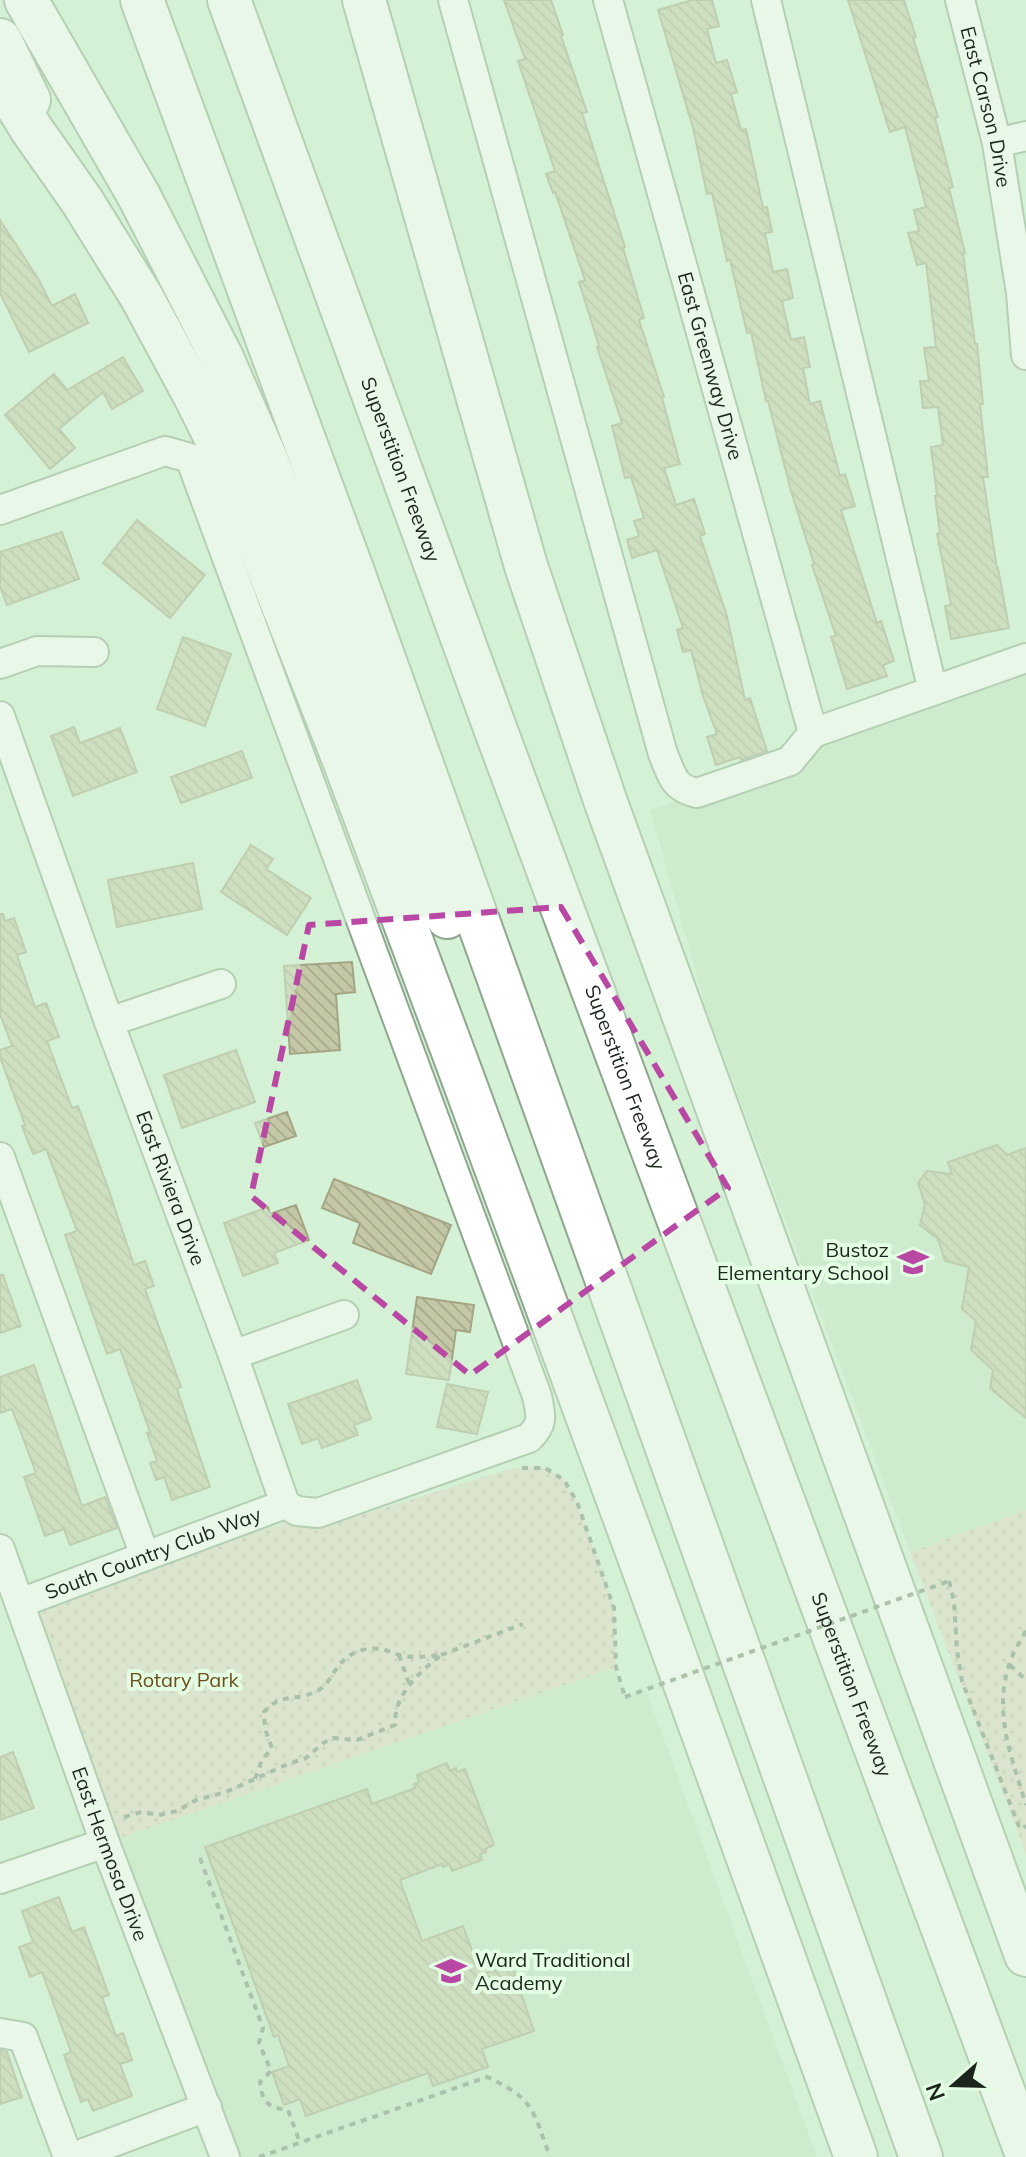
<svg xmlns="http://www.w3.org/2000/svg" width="1026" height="2157" font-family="Mulish,sans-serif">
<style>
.built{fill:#c5e5c6}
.grass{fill:url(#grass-dots)}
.building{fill:url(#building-back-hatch);stroke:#a3a584;stroke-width:2}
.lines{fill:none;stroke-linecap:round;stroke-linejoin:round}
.minor-casing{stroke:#8ea78e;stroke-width:32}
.highway-casing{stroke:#8ea78e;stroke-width:46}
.path{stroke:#758775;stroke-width:4;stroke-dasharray:6 6;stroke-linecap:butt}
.minor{stroke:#fff;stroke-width:28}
.highway{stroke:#fff;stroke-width:42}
.path-bridge{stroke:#758775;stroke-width:4;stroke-dasharray:6 6;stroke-linecap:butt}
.marked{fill:none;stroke:#b848a4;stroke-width:6;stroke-dasharray:16 10;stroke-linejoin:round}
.labels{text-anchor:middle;stroke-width:8;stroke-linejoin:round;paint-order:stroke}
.street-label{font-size:20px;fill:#1b251b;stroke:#e3fee3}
.poi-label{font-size:20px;fill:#1b251b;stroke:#e3fee3;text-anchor:end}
.park-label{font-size:20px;fill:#6c4f1d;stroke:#e3fee3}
</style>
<defs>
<pattern id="grass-dots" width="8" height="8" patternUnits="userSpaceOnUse" patternTransform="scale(2)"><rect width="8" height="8" fill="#e2d4c0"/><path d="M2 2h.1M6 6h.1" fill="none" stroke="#c1b6a4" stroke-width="1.8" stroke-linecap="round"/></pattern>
<pattern id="building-back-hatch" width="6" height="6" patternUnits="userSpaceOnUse" patternTransform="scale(2)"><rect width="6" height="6" fill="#c5c8a6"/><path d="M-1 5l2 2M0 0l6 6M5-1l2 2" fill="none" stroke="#a9ac8e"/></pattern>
</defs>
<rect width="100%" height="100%" fill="#d5f1d6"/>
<g class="built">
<path d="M1026,658v852l-116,42 -202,-537 -58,-205 47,-17 116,-60z"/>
<path d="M616,1667l9,30 21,-7 171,467h-592l-120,-314z"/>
</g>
<g class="grass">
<path d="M528,1467l17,1 19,12 13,22 37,106 2,59 -511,176 -85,-240 125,-47 136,-31 14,-20 15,12 32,4 168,-52z"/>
<path d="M1026,1510v346l-8,-24 -108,-280z"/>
</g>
<g class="building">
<path d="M504,0h47l12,35 -2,1 26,76 -5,1 43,134 -2,1 21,70 -5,2 25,77 -2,1 18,66 -16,4 12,37 18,-6 11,35 -5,2 27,80 18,84 5,-2 17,53 -26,9 -1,-3 -24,8 -9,-28 10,-3 -14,-38 -12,-46 -8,2 -6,-22 6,-2 -26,-78 -25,8 -5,-18 12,-4 -5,-15 10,-3 -13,-41 -6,1 -13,-52 10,-3 -25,-76 2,-1 -20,-64 6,-2 -30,-88 -2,1 -7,-19 9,-3 -37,-110 7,-2z"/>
<path d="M692,0h20l7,26 -12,3 9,34 11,-3 10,32 -6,2 10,36 5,-1 17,79 4,-1 5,25 -7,1 8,39 14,-3 6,29 -11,3 9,39 13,-3 6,30 -7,1 7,36 10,-3 20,75 5,-2 10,32 -14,4 36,113 4,-2 13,40 -11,4 4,11 -40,13 -16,-52 5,-1 -24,-71 2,-1 -23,-73 -23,-90h-2l-15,-69 -4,1 -17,-73 -3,1 -15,-68 -5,1 -14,-66 -35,-118z"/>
<path d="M848,0h56l12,37 -3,1 25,79 -3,1 18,69 -4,1 16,65h-2l12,91h2l6,60h-3l8,73h-5l14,92 1,-1 11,60 -58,11 -6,-33 6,-1 -14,-71 3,-1 -5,-37h2l-6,-49 12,-2 -5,-38 -15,1 -3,-27h9l-5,-33 12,-1 -10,-84 -9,2 -9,-32 11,-2 -5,-21 12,-3 -21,-80 -15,5z"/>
<path d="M0,220l39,60 13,26 23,-12 13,29 -59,29 -29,-59z"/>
<path d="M123,357l20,34 -31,18 -9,-17 -44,37 16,19 -25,21 -45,-54 49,-41 13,16z"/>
<path d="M137,520l68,55 -35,43 -67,-55z"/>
<path d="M62,532l17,47 -72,26 -7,-19v-34z"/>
<path d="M183,637l48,17 -26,72 -48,-17z"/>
<path d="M74,727l6,16 40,-15 17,44 -64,24 -22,-60z"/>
<path d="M242,751l10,27 -71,25 -10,-26z"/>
<path d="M251,845l22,14 -7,10 45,29 -24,37 -66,-43z"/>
<path d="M193,863l9,46 -85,18 -9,-47z"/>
<path d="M0,914h3l2,7 9,-3 12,34 -9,3 18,52 11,-4 13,34 -12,4 25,67 6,-2 30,82 26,77 11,-4 9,25 -9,3 36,98 -4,2 33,98 -38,13 -8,-23 -8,3 -6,-17 7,-2 -10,-28 3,-1 -30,-83 -13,5 -10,-28 -32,-91 12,-4 -31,-82 -13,5 -11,-28 3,-1 -25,-68v-7l12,-4 -12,-32z"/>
<path d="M352,962l3,30 -19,2 4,56 -50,4 -6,-88z"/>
<path d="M236,1050l19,52 -73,26 -18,-53z"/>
<path d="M287,1112l9,24 -32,11 -9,-24z"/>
<path d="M997,1145l10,10 19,-7v270l-36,-30 3,-18 -22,-20 5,-29 -14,-12 7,-42 -24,-6 -7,-22 -18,-14 5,-21 -7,-21 9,-12 25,3 -4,-12z"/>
<path d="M334,1179l117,46 -20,49 -78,-31 7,-20 -38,-15z"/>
<path d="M296,1205l13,35 -35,13 4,10 -35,13 -19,-53 44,-16 2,7z"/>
<path d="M0,1275h3l18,51 -21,7z"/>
<path d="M417,1297l57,8 -4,27 -14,-2 -7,50 -43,-6z"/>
<path d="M34,1365l48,141 23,-9 12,31 -47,17 -6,-16 -19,7 -21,-59 12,-4 -24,-64 -12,4v-36z"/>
<path d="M357,1380l14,39 -17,6 4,10 -36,13 -4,-10 -16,6 -14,-40z"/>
<path d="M447,1384l41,8 -11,42 -40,-7z"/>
<path d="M13,1752l21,56 -34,12v-63z"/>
<path d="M447,1763l3,8 6,-3 1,4 8,-3 29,76 -9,4 1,3 -6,2 2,6 -30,11 -3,-7 -6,3 -1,-3 -42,16 22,61 41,-15 18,49 30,-11 23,67 -52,18 6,18 -55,19 -5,-13 -122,43 -6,-17 -16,6 -12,-33 17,-6 -11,-31 -4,2 -69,-190 162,-58 5,15 43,-16 -1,-4 5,-2 -2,-7z"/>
<path d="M59,1897l13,35 12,-5 25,68 -7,2 14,39 7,-3 9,27 -12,4 12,32 -39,15 -5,-12 -7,3 -17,-47 7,-3 -29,-80 -12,5 -11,-30 14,-5 -11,-31z"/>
<path d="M0,2050l7,2 15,45 -22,7z"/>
</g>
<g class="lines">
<defs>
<g id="minor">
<path d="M453,0l210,754c9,21 10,34 34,39l93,-32 23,-28"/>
<path id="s1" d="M608,0l205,733"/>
<path d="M766,0l167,691"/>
<path id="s2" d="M960,0l37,143 24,150 5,62"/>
<path d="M997,143l29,-7"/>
<path d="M0,510l165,-59 25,7 347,938c4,20 7,27 -8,42l-211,75 -21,-2 -12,-7"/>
<path d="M0,664l37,-13 57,1"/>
<path id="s3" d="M0,716l109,306 124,333 52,149"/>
<path d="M813,733l213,-75"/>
<path d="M109,1022l112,-38"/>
<path d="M0,1157l145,399"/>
<path d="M233,1355l111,-40"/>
<path id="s4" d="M0,1549l105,294 120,314"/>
<path id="s5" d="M20,1603l265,-99"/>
<path d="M0,1879l105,-36"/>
<path d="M0,2033l23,4 45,120"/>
<path d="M73,2157l134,-50"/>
</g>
<g id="highway">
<path d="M26,0l113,196 83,162 44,101 181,458"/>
<path d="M142,0l211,572 568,1585"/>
<path id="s6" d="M229,0l269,736 528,1416"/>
<path d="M364,0l162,566 79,234 421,1155"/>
<path d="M0,40l29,60"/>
<path d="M0,78l32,52 50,71 59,95 53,98 27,54 124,315 113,302 188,511 210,581"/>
</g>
</defs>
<use href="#minor" class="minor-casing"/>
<use href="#highway" class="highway-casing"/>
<g class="path">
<path d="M522,1468h23l19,12 13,22 37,106 2,59 9,30"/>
<path d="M949,1581l5,20 3,49 5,31 58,148 6,-3"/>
<path d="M1026,1631c-5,9 -11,18 -15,28 -19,52 0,96 15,146"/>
<path d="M399,1655l11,31"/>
<path d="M441,1655l82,-31"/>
<path d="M1010,1665l16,15"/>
<path d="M124,1817l18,-5 17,3 18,-4 19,-11 30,-8 62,-28 18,-6 17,-15 10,-5 24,2 38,-15c-1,-31 24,-52 46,-70 -12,1 -25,3 -38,1 -6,-1 -11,-4 -18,-6 -13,-4 -31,0 -41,10 -11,9 -14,26 -29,32 -22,10 -33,0 -51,20l1,17 7,19 -10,12 -7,19"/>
<path d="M200,1858l63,170 -4,15 12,28 -11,11c2,20 8,26 28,28l12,33"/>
<path d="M259,2157l228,-80c48,22 46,34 63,80"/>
</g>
<use href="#minor" class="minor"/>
<use href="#highway" class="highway"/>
<path class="path-bridge" d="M625,1697l324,-116"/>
</g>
<path d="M0 0H1026V2157H0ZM561,907l167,281 -258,187 -219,-179 58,-271z" fill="#d5f1d6" fill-opacity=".55" fill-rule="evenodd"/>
<path class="marked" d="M561,907l167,281 -258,187 -219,-179 58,-271z"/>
<defs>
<symbol id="school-bare" viewBox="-9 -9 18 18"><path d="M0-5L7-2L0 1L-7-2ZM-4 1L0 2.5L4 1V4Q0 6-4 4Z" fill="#b848a4" stroke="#e3fee3" stroke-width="2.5" paint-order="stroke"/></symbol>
</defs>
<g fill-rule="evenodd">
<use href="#school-bare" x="891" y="1240" width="44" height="44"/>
<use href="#school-bare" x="429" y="1949" width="44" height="44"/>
</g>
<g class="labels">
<g class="street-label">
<text dy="7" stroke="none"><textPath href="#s2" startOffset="110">East Carson Drive</textPath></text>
<text dy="7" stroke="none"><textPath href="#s1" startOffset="380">East Greenway Drive</textPath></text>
<text dy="7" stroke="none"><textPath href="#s6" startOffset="500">Superstition Freeway</textPath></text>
<text dy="7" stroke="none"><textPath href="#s6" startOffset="1148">Superstition Freeway</textPath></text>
<text dy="7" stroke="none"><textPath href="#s3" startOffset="502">East Riviera Drive</textPath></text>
<text dy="7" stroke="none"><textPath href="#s5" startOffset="142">South Country Club Way</textPath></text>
<text dy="7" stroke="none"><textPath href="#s6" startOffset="1796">Superstition Freeway</textPath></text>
<text dy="7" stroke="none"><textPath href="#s4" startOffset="324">East Hermosa Drive</textPath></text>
</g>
<g class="poi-label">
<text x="889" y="1257">Bustoz<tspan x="889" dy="23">Elementary School</tspan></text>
<text x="475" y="1967" text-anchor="start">Ward Traditional<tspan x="475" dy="23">Academy</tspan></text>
</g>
<g class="park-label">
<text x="184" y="1687">Rotary Park</text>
</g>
</g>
<g transform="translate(954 2085) rotate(250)" stroke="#e3fee3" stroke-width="6" paint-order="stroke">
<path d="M0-6L14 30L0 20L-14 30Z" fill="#1b251b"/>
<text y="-12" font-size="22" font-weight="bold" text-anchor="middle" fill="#1b251b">N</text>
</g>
</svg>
